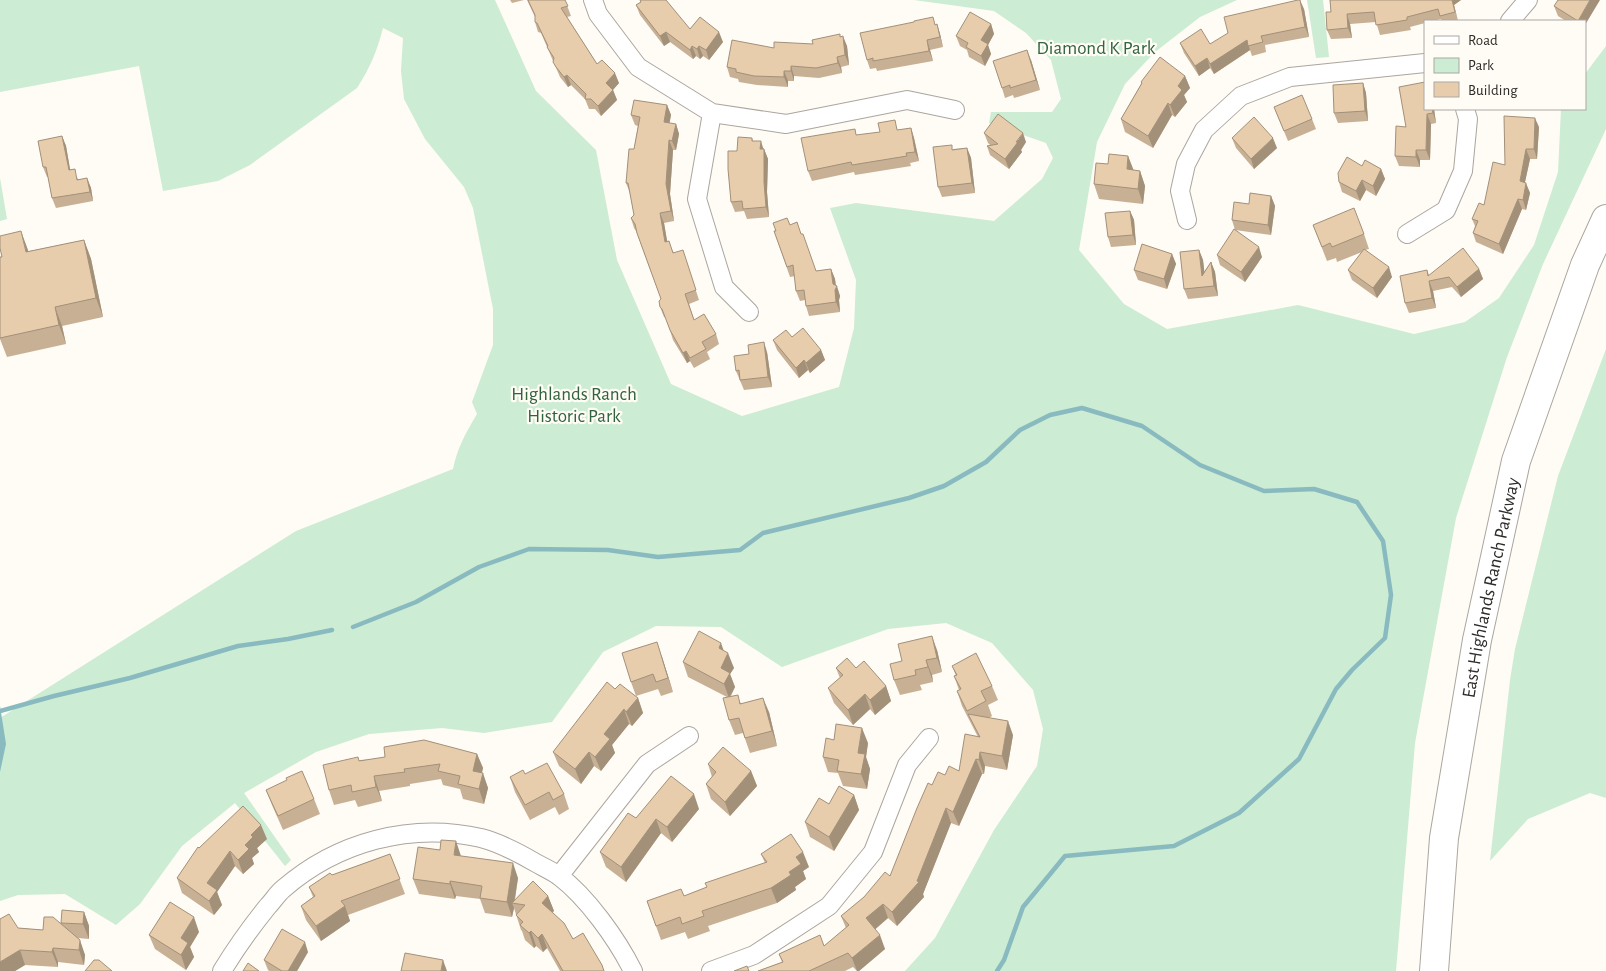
<svg xmlns="http://www.w3.org/2000/svg" width="1606" height="971" font-family="'Alegreya Sans',sans-serif">
<style>
.green{fill:#ccecd3}
.water{fill:#88bac0}
.lines{fill:none;stroke-linecap:round;stroke-linejoin:round}
.stream{stroke:#88bac0;stroke-width:4.5}
.minor-casing{stroke:#aba69f;stroke-width:20}
.primary-casing{stroke:#aba69f;stroke-width:30}
.minor{stroke:#fff;stroke-width:18}
.primary{stroke:#fff;stroke-width:28}
.wall{fill:#c8b095}
.shaded-wall{fill:#a29079}
.building{fill:#e8cdad;stroke:#a29079}
.labels{text-anchor:middle;stroke-width:4.5;stroke-linejoin:round;paint-order:stroke}
.park-label{font-size:19px;fill:#30643f;stroke:#fffbf5}
.street-label{font-size:19px;fill:#2e2c29;stroke:#fffbf5}
</style>
<rect width="100%" height="100%" fill="#fffbf5"/>
<g class="green">
<path d="M0,0h495l41,91 60,59 21,110 54,124 71,32 97,-29 15,-59 2,-48 -26,-72 26,-5 138,18 48,-42 11,-21 -7,-15 -57,-20 2,-11h61l9,-13 -10,-39 -25,-27 -32,-22 -80,-11h323l-37,17 -45,35 -30,32 -28,58 -18,108 45,54 43,25 131,-24 116,29 51,-12 34,-24 35,-53 24,-73 3,-63h24v-35l21,-28v83l-63,135 -36,93 -51,161 -41,225 -19,228h-491l30,-33 59,-108 43,-64 6,-37 -10,-39 -41,-47 -46,-20 -58,6 -106,38 -61,-40 -65,-1 -53,26 -51,70 -68,11 -42,-5 -73,6 -53,18 -72,41 47,67 -6,6 -50,-63 -53,43 -42,58 -24,21 -51,-31 -47,1 -18,6v-183l296,-187 157,-62c4,-20 13,-37 24,-55l-5,-12 21,-57v-36l-20,-101 -9,-21 -39,-48 -21,-40 -3,-28 2,-33 -20,-10c-6,23 -13,40 -26,60l-107,77 -32,16 -55,10 -24,-125 -139,26z"/>
<path d="M1307,0h16l6,57 -13,1z"/>
<path d="M0,178l7,41 -7,2z"/>
<path d="M1606,349v449l-16,-5 -62,26 -38,42 20,-181 5,-31 43,-173z"/>
</g>
<path class="water" d="M0,706l6,38 -6,28z"/>
<g class="lines">
<g class="stream">
<path d="M353,627l63,-25 63,-35 50,-18 79,1 50,7 82,-7 23,-17 146,-35 35,-12 42,-24 34,-32 30,-15 32,-7 60,18 58,39 64,26 50,-2 43,13 26,39 8,54 -6,43 -33,32 -16,19 -37,70 -60,54 -65,33 -109,10 -42,51 -19,53 -7,11"/>
<path d="M0,711l54,-15 76,-18 108,-32 50,-7 44,-9"/>
</g>
<defs>
<g id="minor">
<path d="M593,0l5,14 40,53 74,46 74,11 121,-24 48,10"/>
<path d="M1510,21l18,-21"/>
<path d="M712,113l-15,86 27,88 25,25"/>
<path d="M1187,220l-7,-29 6,-27 18,-34 37,-34 49,-19 135,-14"/>
<path d="M1407,234l39,-24 17,-39 5,-52 -3,-10"/>
<path d="M559,876l88,-112 42,-28"/>
<path d="M222,971c14,-23 29,-44 46,-65 5,-5 9,-12 15,-17 54,-47 127,-67 198,-51 19,5 38,15 55,25 7,4 16,8 23,13 28,21 58,63 74,95"/>
<path d="M711,971l43,-16 75,-49 44,-54 34,-87 22,-27"/>
</g>
<g id="primary">
<path id="s1" d="M1434,971l10,-133 33,-198 39,-179 69,-196 21,-46"/>
</g>
</defs>
<use href="#minor" class="minor-casing"/>
<use href="#primary" class="primary-casing"/>
<use href="#minor" class="minor"/>
<use href="#primary" class="primary"/>
</g>
<g class="wall">
<path d="M510,0h14l-12,3z"/>
<path d="M527,0h38l6,16 -4,1 30,47 22,19 -6,7 4,10 -16,16 -6,-7h-6l-4,-10 -14,-14 -3,2 -8,-10 -19,-44 -3,-1 -3,-10v-5z"/>
<path d="M1330,0h131l-7,5 4,16h-16l-1,-2 -9,2h-7v2l-15,4 1,3 -31,5 -4,-13 -26,2 2,14 -21,1 -4,-9 4,-18z"/>
<path d="M641,2l49,27 33,13 -14,18 -6,-4 -3,3 -4,-3 -3,3 -23,-17 -6,4 -24,-31 -4,-10z"/>
<path d="M1554,6l31,15h-19l-8,-5z"/>
<path d="M1304,9l5,28 -44,8 1,7 -14,4 -2,-6 -36,24 -4,-6 -11,8 -15,-23 -4,-10 30,1z"/>
<path d="M937,24l3,10 3,13 -13,3 3,11 -56,10 -1,-3 -6,1 -3,-9z"/>
<path d="M991,24l3,10 -6,11 3,9 -6,12 -16,-9 -2,-7 -7,-4 -4,-10z"/>
<path d="M841,37l6,9 2,19 -8,2 1,6 -23,5 -25,-2v5h-6v6l-31,-2 -18,-3 -1,-3 -8,-2 -3,-10 47,-19 39,-4z"/>
<path d="M1031,60l9,30 -26,8 -1,-3 -8,3 -3,-10z"/>
<path d="M1185,76l5,12 -6,7 3,7 -12,15 -3,-2 -19,33 -28,-16 -4,-13 20,-35v-2z"/>
<path d="M1363,83l3,10 2,28 -30,2 -4,-10z"/>
<path d="M667,105l4,10 -2,8 7,1 3,10 -3,16h-3l-3,44 4,27 -10,2 3,18 7,12 12,7 13,40 -10,4 5,16 22,14 3,10 -12,8 3,7 -16,9 -4,-7 -3,2 -14,-23 -7,-22 -2,-1 -4,-10 1,-8 -25,-68 -2,-3 -3,-10 3,-3 -4,-22 -4,-10 8,-34 4,-23 -3,-1 -4,-10z"/>
<path d="M1274,107l38,12 4,10 -28,12z"/>
<path d="M1425,109h9l2,14 -5,1 -1,36h-10v7l-21,-1 -4,-10 11,-29z"/>
<path d="M1539,127l-2,32h-7l-5,23 5,11 -4,17 -4,-1 -19,45 -27,-12 -3,-9 2,-7 -3,-7 12,-14 21,-40z"/>
<path d="M911,128l3,10 5,23 -9,2 1,3 -56,9 -1,-3 -42,9 -4,-10 91,-41z"/>
<path d="M984,133l42,9 -5,8 1,2 -13,17 -19,-14 -3,-9 3,-1 -2,-2z"/>
<path d="M62,136l4,10 4,24 9,10 8,-2 4,10 2,13 -37,7 -4,-10 -4,-21h-1l-4,-10z"/>
<path d="M752,138l1,3 11,8 4,10 -1,33 2,25 -22,2 -3,-8 -9,1 -4,-10 6,-51z"/>
<path d="M1232,138l45,10 -23,21 -18,-21z"/>
<path d="M967,148l4,10 4,35 -33,4 -4,-10 15,-38z"/>
<path d="M1128,156l5,14 7,1 5,15 -2,18 -44,-5 -5,-15 14,-20z"/>
<path d="M1362,166l19,3 4,10 -9,17 -10,-6 -6,11 -18,-9 -3,-10z"/>
<path d="M1271,196l4,10 -4,29 -36,-5 -3,-10z"/>
<path d="M1130,211l4,9 2,25 -25,2 -3,-10z"/>
<path d="M790,225l11,9 15,37 15,-2 4,10 1,7 4,10 -1,4 1,12 -31,4 -3,-10 -1,-6 -5,1 -4,-10 -1,-15 -5,1 -16,-46z"/>
<path d="M1313,225l51,9 5,15 -4,1 27,27 -15,21 -25,-18 -4,-10 14,-18 -25,10 -1,-4 -9,3z"/>
<path d="M84,240l7,19 12,58 -41,9 4,18 -59,13 -7,-18v-82z"/>
<path d="M1199,250l4,10 1,12 7,-10 4,10 3,24 -30,3 -4,-10z"/>
<path d="M1172,254l4,10 -9,25 -29,-9 -4,-10z"/>
<path d="M1217,255l45,2 -17,25 -25,-17z"/>
<path d="M1479,269l4,10 -22,18 -9,-10 -19,4 3,17 -27,5 -4,-10 22,-33 2,5z"/>
<path d="M773,340l48,10 4,10 -15,13 -2,-3 -9,8 -22,-28z"/>
<path d="M767,352l5,35 -28,3 -8,-19z"/>
<path d="M937,650l5,22 -10,3 1,7 -13,3 2,5 -22,5 -6,-15z"/>
<path d="M724,651l10,17 -4,6 5,13 -4,9 10,7 28,9 8,34 -27,7 -7,-20 -8,2 -6,-15 -2,-23 -39,-20 -5,-15z"/>
<path d="M662,657l11,35 -12,4 -3,-7 -22,7 -5,-14z"/>
<path d="M952,666l40,20 6,14 -10,5 4,11 -3,2 24,17 -6,35 -22,-4 -1,8h-2l-23,52 -8,-3 -28,71 1,3 -27,29 -9,-8 -13,11 10,20 -26,22h-2l-4,-4 -8,4h-87l24,-9 -3,-8 45,-8 22,-18 -5,-12 49,-40 42,-91 13,-10 14,-4 19,-34 -16,-31 -5,-15 2,-1 -5,-14h2z"/>
<path d="M836,668h20l30,18 5,15 -16,14 -5,-6 -17,16 -19,-22 -6,-15 12,-10z"/>
<path d="M615,689l23,9 5,15 -11,13 -3,-2 -17,21 3,8 -14,18 -7,-5 -13,18 -22,-18 -6,-14z"/>
<path d="M868,743l-2,14 4,12 -3,20 -24,-3 -5,-13 -10,-1 -5,-15z"/>
<path d="M477,754l6,14 -1,5 6,15 -4,16 -21,-5 -3,-10 -17,-4 -2,-6 -31,5v2l-31,5 3,10 -24,6 -3,-7 -21,5 -5,-15 31,-30z"/>
<path d="M708,764l43,7 6,15 -27,30 -19,-17 -5,-15 6,-7z"/>
<path d="M525,774l39,20 5,15 -10,6 -4,-8 -25,13 -15,-28 -5,-15z"/>
<path d="M266,790l48,9 6,15 -37,16 -11,-25z"/>
<path d="M854,795l5,15 -25,41 -24,-14 -5,-15 24,-18z"/>
<path d="M699,809l-27,33 -11,-9 -35,49 -20,-15 -6,-15 36,-34z"/>
<path d="M267,839l-10,9 2,4 -7,6 2,6 -11,10 -8,-8 -18,26 5,13 -8,10 -32,-22 -5,-15 22,-30z"/>
<path d="M440,850l21,6 57,22 -3,22 33,-4 6,15 -2,1 21,27 29,26 2,6h-44l-13,-23 -4,4 -7,-6 -2,2 -9,-8 -3,-9 -1,-1 -7,-22 -2,9 -27,-4 -5,-14 -24,-3 -1,3 -36,-5 -6,-15z"/>
<path d="M390,854l15,40 -57,21 2,6 -29,20 -15,-21 -5,-14 12,-9 -4,-10 23,-12z"/>
<path d="M761,854l48,13 -6,4 3,8 -11,8 1,3 -19,13 -69,23 2,5 -22,8 -3,-7 -24,8 -14,-39 37,-5 23,-9 58,-24z"/>
<path d="M84,912l5,14v13l-11,-1 7,17 -1,10 -26,-3v5l-33,-2 -10,6h-15l18,-43 25,2 18,-6v-1z"/>
<path d="M199,932l-9,15 4,10 -8,13 -31,-21 -6,-14z"/>
<path d="M308,952l-11,19h-28l-1,-1 -4,-10z"/>
</g>
<g class="shaded-wall">
<path d="M1300,0l4,9 5,28 -4,-10z"/>
<path d="M1452,0h9l-7,5 4,16z"/>
<path d="M1590,0h10l-15,25v-4h-7z"/>
<path d="M1347,14l3,10 2,14 -4,-10z"/>
<path d="M937,24l3,10 3,13 -3,-10z"/>
<path d="M991,24l3,10 -6,11 3,9 -6,12 -4,-10v-16z"/>
<path d="M666,32l4,10 -6,4 -4,-10z"/>
<path d="M719,32l4,10 -14,18 -3,-10z"/>
<path d="M843,36l4,10 2,19 -4,-10z"/>
<path d="M927,40l3,10 3,11 -4,-10z"/>
<path d="M1247,40l3,10 -36,24 -4,-10z"/>
<path d="M692,46l4,10 -3,3 -3,-9z"/>
<path d="M699,46l4,10 -3,3 -3,-10z"/>
<path d="M1027,50l4,10 9,30 -4,-10z"/>
<path d="M837,57l4,10 1,6 -4,-10z"/>
<path d="M1207,58l3,10 -11,8 -4,-10z"/>
<path d="M791,66l3,10v5l-3,-10z"/>
<path d="M784,71l4,10v6l-4,-10z"/>
<path d="M615,73l4,10 -9,10 -4,-10z"/>
<path d="M567,75l4,10 -3,2 -4,-10z"/>
<path d="M1185,76l5,12 -6,7 3,7 -12,15 -5,-12 8,-19z"/>
<path d="M1363,83l3,10 2,28 -3,-10z"/>
<path d="M613,90l4,10 -16,16 -3,-10z"/>
<path d="M1168,103l4,12 -19,33 -5,-12z"/>
<path d="M667,105l4,10 -3,17 -4,-10z"/>
<path d="M1432,109h2l2,14 -3,-10z"/>
<path d="M1427,114l4,10 -1,36 -4,-10z"/>
<path d="M1535,118l4,9 -2,32 -3,-10z"/>
<path d="M676,124l3,10 -3,16 -4,-9z"/>
<path d="M911,128l3,10 5,23 -4,-9z"/>
<path d="M1023,133l3,9 -5,8 1,2 -13,17 -4,-10z"/>
<path d="M62,136l4,10 6,34 -3,-10z"/>
<path d="M1273,138l4,10 -23,21 -3,-10z"/>
<path d="M669,140l4,10 -3,44 4,27 -3,-10 -5,-27z"/>
<path d="M761,141l3,10 -4,-2z"/>
<path d="M967,148l4,10 4,35 -3,-10z"/>
<path d="M764,149l4,10 -1,33 2,25 -3,-10 -2,-25z"/>
<path d="M1526,149l4,10 -7,32 -3,-10z"/>
<path d="M1416,150l4,10v7l-4,-10z"/>
<path d="M1128,156l6,15 -7,-2z"/>
<path d="M1381,169l4,10 -9,17 -3,-10z"/>
<path d="M1140,171l5,15 -2,18 -5,-15z"/>
<path d="M87,178l4,10 2,13 -3,-9z"/>
<path d="M1362,180l4,10 -6,11 -4,-10z"/>
<path d="M1526,183l4,10 -4,17 -3,-10z"/>
<path d="M1271,196l4,10 -4,29 -3,-10z"/>
<path d="M1518,199l4,10 -19,45 -4,-10z"/>
<path d="M1130,211l4,9 2,25 -3,-10z"/>
<path d="M660,213l4,10 5,29 -4,-10z"/>
<path d="M21,231l7,19 4,21 -6,-19z"/>
<path d="M84,240l7,19 12,58 -7,-19z"/>
<path d="M1259,247l3,10 -17,25 -4,-10z"/>
<path d="M1199,250l4,10 3,25 -4,-9z"/>
<path d="M1172,254l4,10 -9,25 -3,-10z"/>
<path d="M1211,262l4,10 3,24 -4,-10z"/>
<path d="M1389,267l3,10 -15,21 -4,-10z"/>
<path d="M831,269l4,10 1,9 1,-2 3,10 -1,4 1,12 -4,-10z"/>
<path d="M1479,269l4,10 -22,18 -4,-10z"/>
<path d="M1429,281l4,10 3,17 -4,-10z"/>
<path d="M55,307l7,19 4,18 -7,-19z"/>
<path d="M764,342l3,10 5,35 -4,-10z"/>
<path d="M821,350l4,10 -15,13 -4,-10z"/>
<path d="M686,351l4,10 -3,2 -4,-10z"/>
<path d="M804,360l4,10 -9,8 -3,-10z"/>
<path d="M932,636l5,14 5,22 -5,-14z"/>
<path d="M657,642l5,15 11,35 -5,-14z"/>
<path d="M721,643l5,14 2,-4 6,15 -4,6 5,13 -6,11 -5,-14 -3,-16 -2,-20z"/>
<path d="M926,660l6,15 1,7 -5,-15z"/>
<path d="M886,686l5,15 -16,14 -5,-15z"/>
<path d="M865,694l5,15 -17,16 -5,-15z"/>
<path d="M638,698l5,15 -11,13 -6,-14z"/>
<path d="M763,698l6,14 8,34 -5,-15z"/>
<path d="M624,709l5,15 -17,21 3,8 -14,18 -6,-14 9,-23z"/>
<path d="M1008,721l5,14 -6,35 -5,-14z"/>
<path d="M862,728l6,15 -2,14 4,12 -3,20 -6,-15 -3,-21z"/>
<path d="M589,752l5,14 -13,18 -6,-15z"/>
<path d="M980,752l5,14 -1,8 -5,-14z"/>
<path d="M477,754l6,14 -5,18 -5,-15z"/>
<path d="M976,759l6,15 -23,52 -6,-14z"/>
<path d="M751,771l6,15 -27,30 -5,-14z"/>
<path d="M483,773l5,15 -4,16 -5,-15z"/>
<path d="M374,776l5,15 3,10 -6,-14z"/>
<path d="M694,794l5,15 -27,33 -5,-15z"/>
<path d="M854,795l5,15 -25,41 -5,-14z"/>
<path d="M946,808l5,15 -28,71 1,3 -27,29 -5,-14 25,-31z"/>
<path d="M656,819l5,14 -35,49 -5,-15z"/>
<path d="M261,825l6,14 -10,9 2,4 -7,6 2,6 -11,10 -5,-14 13,-25z"/>
<path d="M456,841l5,15 -7,-1z"/>
<path d="M230,851l5,15 -18,26 5,13 -8,10 -5,-14 -2,-18z"/>
<path d="M803,852l6,15 -6,4 3,8 -11,8 1,3 -19,13 -6,-15 18,-16 7,-15z"/>
<path d="M513,863l5,15 -4,25h-2l2,5 -2,9 -5,-15z"/>
<path d="M450,881l6,15 -1,3 -5,-15z"/>
<path d="M548,896l6,15 -7,6 -5,-14z"/>
<path d="M883,904l5,14 -17,15 -5,-15z"/>
<path d="M345,906l5,15 -29,20 -5,-15z"/>
<path d="M84,912l5,14v13l-6,-15z"/>
<path d="M194,917l5,15 -9,15 4,10 -8,13 -5,-15v-17z"/>
<path d="M531,931l5,15 -2,2 -5,-15z"/>
<path d="M542,934l5,14 -4,4 -5,-14z"/>
<path d="M880,935l5,14 -26,22h-2l-5,-13z"/>
<path d="M80,940l5,15 -1,10 -5,-15z"/>
<path d="M305,942l3,10 -11,19h-9z"/>
<path d="M53,948l5,14v5l-6,-15z"/>
<path d="M20,950l5,15 -10,6h-15v-9z"/>
<path d="M443,960l4,11h-6z"/>
</g>
<g class="building">
<path d="M528,0h37l3,6 -7,2 36,56 5,-4 13,13 -9,10 7,7 -15,16 -7,-7h-6l1,-5 -19,-19 -3,2 -8,-10 -3,-5 1,-4 -7,-11 1,-1 -11,-23 -2,-1v-7z"/>
<path d="M640,0h26l24,29 10,-12 19,15 -13,18 -7,-4 -2,3 -5,-3 -2,4 -24,-18 -6,4 -24,-31 5,-3z"/>
<path d="M1298,0h2l5,27 -44,9 2,6 -15,4 -1,-6 -37,24 -3,-6 -12,8 -15,-23 21,-14 9,15 18,-11 -4,-16z"/>
<path d="M1330,0h122l3,12 -15,4 -2,-7 -31,8v3l-31,5 -2,-13 -27,2 1,14 -21,2 -1,-18h5z"/>
<path d="M1558,0h32l-12,21 -24,-15z"/>
<path d="M970,12l21,12 -10,16 7,4 -7,12 -15,-9 2,-4 -12,-7z"/>
<path d="M933,17l2,8 2,-1 3,13 -13,3 2,11 -56,10v-3l-6,2 -7,-27 54,-11v-1z"/>
<path d="M840,34v3l3,-1 2,19 -8,2 1,6 -22,5 -25,-2v5h-7v6l-30,-1 -18,-4v-3l-9,-2 5,-27 42,8v-6l39,2 -1,-4z"/>
<path d="M1027,50l9,30 -26,8v-3l-8,3 -9,-27z"/>
<path d="M1160,57l25,19 -7,10 4,4 -12,15 -2,-2 -20,33 -27,-17 21,-36 -1,-1z"/>
<path d="M1425,82v27h7l1,4 -6,1 -1,36h-10v7l-21,-1 1,-30 10,1 -7,-40z"/>
<path d="M1363,83l2,28 -31,2 -1,-28z"/>
<path d="M1302,95l10,24 -28,12 -10,-24z"/>
<path d="M634,100l33,5 -3,17 12,2 -4,17 -3,-1 -3,44 5,27 -11,2 5,29 4,-1 4,12 10,-3 13,40 -11,4 9,26 10,-6 12,20 -14,8 4,7 -16,9 -4,-7 -3,2 -13,-23 -8,-21 -2,-2 -1,-6 2,-2 -24,-66 -2,-9 -4,-6 3,-3 -6,-32h-2l3,-34h5l6,-32 -9,-2z"/>
<path d="M998,114l25,19 -7,9h2l-13,17 -18,-13 11,-2 -14,-11z"/>
<path d="M1504,116l31,2 -1,31h-8l-6,32 6,2 -3,17 -5,-1 -19,45 -26,-11 5,-12 -6,-2 7,-16 5,2 9,-43 12,3z"/>
<path d="M1254,117l19,21 -22,21 -19,-21z"/>
<path d="M895,120l2,10 14,-2 4,24 -9,1 1,3 -55,9 -1,-3 -43,9 -7,-33 54,-9 1,6 24,-3 -2,-9z"/>
<path d="M62,136l7,34 6,-1 2,11 10,-2 3,14 -38,6 -6,-31h-3l-5,-26z"/>
<path d="M738,137l14,1v3h9l-1,8h4v33l2,25 -23,2 -1,-8 -11,1 -3,-33v-18h9z"/>
<path d="M952,145v5l15,-2 5,35 -34,4 -5,-40z"/>
<path d="M1109,154l19,2 -1,13 13,2 -2,18 -44,-5 2,-21 12,1z"/>
<path d="M1347,157l15,9 3,-6 16,9 -8,17 -11,-6 -6,11 -17,-9 -1,-9z"/>
<path d="M1250,193l21,3 -3,29 -36,-5 2,-18 15,2z"/>
<path d="M1354,208l10,26 -32,13 -2,-4 -8,4 -9,-22z"/>
<path d="M1130,211l3,24 -25,2 -3,-24z"/>
<path d="M787,218l3,7 7,-3 4,12h2l13,37 15,-2 2,15 4,2 -2,4 1,12 -30,4 -2,-16 -8,1 -3,-26 -6,2 -13,-36h2l-3,-8z"/>
<path d="M1234,229l25,18 -18,25 -24,-17z"/>
<path d="M21,231l5,21 58,-12 12,58 -41,9 4,18 -59,13v-81h2l-2,-9v-12z"/>
<path d="M1142,244l30,10 -8,25 -30,-9z"/>
<path d="M1463,248l16,21 -22,18 -8,-10 -20,4 3,17 -27,5 -5,-27 27,-6 1,6z"/>
<path d="M1364,249l25,18 -16,21 -25,-18z"/>
<path d="M1199,250l3,26 9,-14 3,24 -30,3 -4,-37z"/>
<path d="M803,328l18,22 -15,13 -2,-3 -8,8 -23,-28 13,-10 6,7z"/>
<path d="M764,342l4,35 -28,3 -1,-10 -3,1 -2,-15 15,-2 -1,-9z"/>
<path d="M699,631l22,12 -2,5 9,5 -7,15 9,5 -6,11 -41,-22z"/>
<path d="M932,636l5,22 -11,2 2,7 -13,3 1,5 -22,5 -4,-16 12,-3 -4,-17z"/>
<path d="M657,642l11,36 -12,4 -3,-8 -22,8 -9,-29z"/>
<path d="M976,653l16,33 -11,5 5,10 -19,10 -10,-20 4,-2 -7,-13 3,-1 -5,-9z"/>
<path d="M847,658l9,10 8,-7 22,25 -16,14 -5,-6 -17,16 -20,-22 15,-13 -7,-7z"/>
<path d="M607,682l8,7 5,-5 18,14 -12,14 -2,-3 -20,25 6,5 -15,18 -6,-5 -14,17 -22,-17z"/>
<path d="M738,695l2,9 23,-6 9,33 -27,7 -6,-20 -10,2 -6,-22z"/>
<path d="M968,714l40,7 -6,35 -22,-4 -1,8 -3,-1 -23,53 -7,-4 -29,73 2,1 -27,30 -9,-8 -17,14 14,17 -28,23 -4,-5 -39,18h-51l25,-9 -4,-8 41,-19 4,11 25,-21 -8,-9 23,-19 21,-25 5,4 27,-68 11,-25 4,2 6,-13 7,3 4,-9 10,5 6,-37 15,3z"/>
<path d="M836,724l26,4 -4,25 7,1 -4,20 -24,-3 2,-11 -16,-3 3,-19 8,2z"/>
<path d="M424,740l53,14 -4,17 10,2 -4,16 -21,-5 2,-8 -22,-5 2,-7 -36,5 1,3 -31,4 2,11 -24,5 -1,-7 -22,5 -6,-25 35,-8 1,4 26,-4 -1,-10z"/>
<path d="M723,747l28,24 -26,31 -19,-18 10,-12 -8,-8z"/>
<path d="M547,763l17,31 -11,6 -4,-8 -24,13 -15,-28 13,-7 2,4z"/>
<path d="M302,771l12,28 -36,17 -12,-26 21,-10 -1,-2z"/>
<path d="M671,776l23,18 -27,33 -11,-8 -35,48 -21,-15 28,-39 8,5z"/>
<path d="M839,786l15,9 -25,42 -24,-15 14,-24 10,6z"/>
<path d="M243,806l18,19 -10,10 2,2 -8,8 4,4 -11,11 -8,-9 -23,32 10,7 -8,11 -32,-23 21,-31 1,1z"/>
<path d="M791,834l12,18 -7,5 5,7 -12,8 2,3 -20,13 -69,23 2,5 -22,8 -2,-7 -24,9 -9,-25 34,-12 3,7 23,-9 -2,-4 62,-21 -6,-8z"/>
<path d="M441,840l15,1 -2,14 59,8 -6,39 -27,-4 2,-12 -32,-5v3l-37,-5 5,-32 22,3z"/>
<path d="M390,854l10,25 -59,22 4,5 -29,20 -15,-20 14,-10 -6,-9 21,-14 2,2z"/>
<path d="M533,881l15,15 -6,7 22,20 9,16 10,-6 19,32 2,6h-41l-21,-37 -4,4 -7,-7 -2,2 -9,-8 3,-3 -7,-7 9,-10 -13,-2z"/>
<path d="M170,902l24,15 -13,21 7,5 -7,12 -32,-20z"/>
<path d="M62,910l22,2 -1,12 -22,-1z"/>
<path d="M9,914l9,14 25,2 1,-13h9l27,23 -1,10 -26,-2 -1,4 -32,-2 -20,12v-43z"/>
<path d="M282,929l23,13 -17,29h-6l-18,-11z"/>
<path d="M405,953l38,7 -2,11h-40z"/>
<path d="M94,960h5l13,11h-27z"/>
<path d="M248,963l11,8h-16z"/>
<path d="M747,966l2,5h-15z"/>
</g>
<g class="labels">
<g class="park-label">
<text x="1096" y="54">Diamond K Park</text>
<text x="574" y="400">Highlands Ranch<tspan x="574" dy="22">Historic Park</tspan></text>
</g>
<g class="street-label">
<text dy="7" stroke="none"><textPath href="#s1" startOffset="388">East Highlands Ranch Parkway</textPath></text>
</g>
</g>
<rect x="1424" y="20" width="162" height="90" fill="#fffbf5" stroke="#aba8a3"/>
<rect x="1434" y="36" width="25" height="8" fill="#ffffff" stroke="#aba8a3"/>
<text x="1468" y="45" font-size="15" fill="#2e2c29">Road</text>
<rect x="1434" y="58" width="25" height="15" fill="#ccecd3" stroke="#aba8a3"/>
<text x="1468" y="70" font-size="15" fill="#2e2c29">Park</text>
<rect x="1434" y="82" width="25" height="15" fill="#e8cdad" stroke="#aba8a3"/>
<text x="1468" y="95" font-size="15" fill="#2e2c29">Building</text>
</svg>
